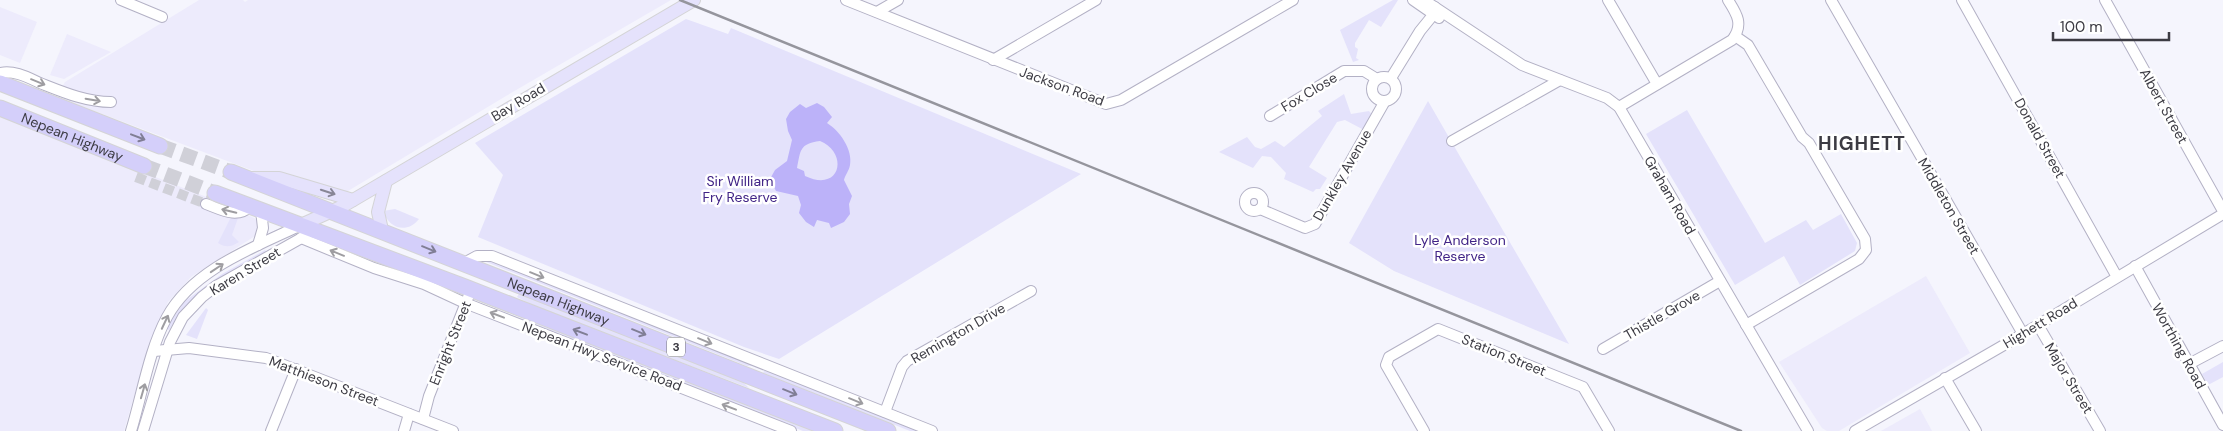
<svg xmlns="http://www.w3.org/2000/svg" width="2223" height="431" font-family="'DM Sans',sans-serif">
<style>
.built{fill:#edebfc}
.green{fill:#e4e2fb}
.water{fill:#bcb2f9;fill-rule:evenodd}
.lines{fill:none;stroke-linecap:round;stroke-linejoin:round}
.minor-tunnel{stroke:#d0d0d8;stroke-width:10;stroke-dasharray:10 5;stroke-linecap:butt}
.highway-tunnel{stroke:#d0d0d8;stroke-width:15;stroke-dasharray:15 8;stroke-linecap:butt}
.minor-casing{stroke:#b3b1c5;stroke-width:12}
.major-casing{stroke:#d4d4d6;stroke-width:14}
.highway-casing{stroke:#d4d4d6;stroke-width:17}
.minor{stroke:#fff;stroke-width:10}
.major{stroke:#e5e2fc;stroke-width:12}
.highway{stroke:#d4cffa;stroke-width:15}
.rail{stroke:#95959d;stroke-width:2.5}
.oneway{stroke:#9e9da1}
.oneway2{stroke:#807e95}
.oneway3{stroke:#888696}
.labels{text-anchor:middle;stroke-width:5;stroke-linejoin:round;paint-order:stroke}
.shield{fill:#fff;stroke:#76767b;stroke-width:1}
.shield-label{font-size:12px;font-weight:bold;fill:#3c3b43}
.street-label{font-size:14px;fill:#3c3b43;stroke:#fff}
.park-label{font-size:14px;fill:#412486;stroke:#fff}
.district-label{font-size:19px;font-weight:bold;letter-spacing:1px;fill:#3c3b43;stroke:#fff}
</style>
<rect width="100%" height="100%" fill="#f5f5fd"/>
<g class="built">
<path d="M199,0h44l2,2 3,-2h423l-165,96 -163,98 -86,-22 -200,-75 8,-15z"/>
<path d="M0,7l37,15 -17,41 -20,-8z"/>
<path d="M67,34l44,18 -47,27 -14,-4z"/>
<path d="M0,116l232,91 24,12 4,4 -5,13 -64,41 -23,25 -23,57 -21,72h-124z"/>
<path d="M1926,276l44,77 -131,78h-12l-5,-3 -43,-66z"/>
<path d="M1920,409l12,22h-51z"/>
</g>
<g class="green">
<path d="M1393,0h5l-17,27 -12,-7 -14,23v4l3,2 -2,9 3,2 -6,2 -13,-32z"/>
<path d="M686,19l42,15 3,-6 350,146 -302,185 -35,-12 -266,-110 25,-62 -28,-32z"/>
<path d="M1344,94l7,20 18,-3 4,5 -9,14 -19,-10 -8,2 -28,45 18,11 -7,11h-4l-3,3 -29,-13 2,-6 -15,-16 -9,-1 -9,12 -34,-16 28,-15 8,10 6,2 14,-8 9,6 38,-31 -4,-5z"/>
<path d="M1428,101l19,33 122,210 -175,-73 -45,-28z"/>
<path d="M1687,110l78,133 41,-23 7,10 28,-16 16,29 -2,8 -55,34 -16,-29 -49,29 -89,-151z"/>
<path d="M395,209l24,10c-12,15 -30,10 -36,-8z"/>
<path d="M238,218l-6,17 7,7c-8,5 -13,6 -21,1l12,-24z"/>
<path d="M265,250l2,3c-40,23 -73,35 -98,77l-3,-2 19,-27 37,-27z"/>
<path d="M484,258l275,107 -12,1 -263,-105z"/>
<path d="M519,294l225,86v3l5,5 -211,-80 -21,-11z"/>
<path d="M206,308l2,2 -11,29 -11,-4z"/>
<path d="M501,311l137,50 180,70h-15z"/>
<path d="M2223,362v15l-15,8 -6,-11z"/>
<path d="M764,371l8,1 149,59h-11l-147,-58z"/>
</g>
<path class="water" d="M817,103l7,4 8,10 -5,6c13,8 26,27 23,42 -1,6 -5,10 -6,15l8,16 -3,8 1,10 -6,8 -13,6 -2,-5 -12,-3 -3,7 -8,-5 -7,-9 2,-8 -3,-9 -22,-5 -6,-12 5,-9 12,-9 5,-21 -4,-9 -2,-12 4,-7 10,-8 6,4zM820,141c29,12 21,52 -15,35l-1,-5 -7,-3c4,-18 2,-24 23,-27z"/>
<g class="lines">
<path class="minor-tunnel" d="M136,177l70,27"/>
<g class="highway-tunnel">
<path d="M160,146l71,26"/>
<path d="M144,166l71,27"/>
</g>
<defs>
<g id="minor">
<path d="M121,0l41,17"/>
<path d="M846,0l260,104 15,-4 172,-100"/>
<path d="M1413,0l26,18"/>
<path d="M1424,0l98,65 85,33 12,9 189,324"/>
<path d="M1608,0l49,84"/>
<path d="M1831,0l192,334"/>
<path d="M1962,0l155,277"/>
<path d="M2105,0l118,211"/>
<path d="M877,12l21,-12"/>
<path d="M1735,36l13,9 54,92 7,6 56,96 1,11 -7,9 -113,66"/>
<path d="M993,60l103,-60"/>
<path d="M0,73c14,-3 27,4 40,10 23,9 46,19 71,19"/>
<circle cx="1384" cy="89" r="12"/>
<path d="M1391,78l29,-47 13,-16 2,-8"/>
<path d="M1619,107l113,-67c12,-15 5,-26 -4,-40"/>
<path d="M1270,116l74,-45h20l13,8"/>
<path d="M1452,141l108,-61"/>
<circle cx="1254" cy="202" r="9"/>
<path d="M206,204c16,6 31,15 45,2"/>
<path d="M1260,209l45,19 10,-4 70,-123"/>
<path d="M301,238l73,30 50,16 41,19 326,128"/>
<path d="M258,245l5,-17 -2,-18"/>
<path d="M464,263l13,-7h15l440,175"/>
<path d="M2135,266l88,159"/>
<path d="M2038,325l62,106"/>
<path d="M1603,349l117,-68"/>
<path d="M154,351l35,-3 77,10 187,73"/>
<path d="M2189,364l34,-18"/>
<path d="M1945,378l31,53"/>
<path d="M885,412l17,-45 5,-6 124,-70"/>
<path d="M423,419l6,-23 42,-106"/>
<path d="M131,431c11,-36 18,-81 36,-114 26,-48 88,-70 134,-92"/>
<path d="M143,431l27,-89 13,-25 19,-20 14,-11 89,-50"/>
<path d="M271,431l25,-62"/>
<path d="M404,431l5,-17"/>
<path d="M1424,431l-38,-66 3,-8 49,-28 145,58 26,44"/>
<path d="M1855,431l168,-97 200,-120"/>
</g>
<g id="major">
<path d="M249,178h30l74,22"/>
<path d="M301,225l42,-19 351,-206"/>
<path d="M382,230l-4,-18 8,-31"/>
</g>
<g id="highway">
<path d="M0,83l160,63"/>
<path id="s1" d="M0,108l144,58"/>
<path id="s2" d="M231,172l657,259"/>
<path d="M215,193l250,94 370,144"/>
</g>
</defs>
<use href="#minor" class="minor-casing"/>
<use href="#major" class="major-casing"/>
<use href="#highway" class="highway-casing"/>
<use href="#minor" class="minor"/>
<use href="#major" class="major"/>
<use href="#highway" class="highway"/>
<path class="rail" d="M680,0l1061,431"/>
</g>
<defs><path id="oneway-shaft" d="M-6 0H5M1.5-3L5.5 0L1.5 3" fill="none" stroke-width="1.6" stroke-linecap="round" stroke-linejoin="round" transform="scale(1.25)"/></defs>
<g class="oneway">
<use href="#oneway-shaft" transform="translate(38 82) rotate(22)"/>
<use href="#oneway-shaft" transform="translate(93 100) rotate(10)"/>
<use href="#oneway-shaft" transform="translate(229 211) rotate(-167)"/>
<use href="#oneway-shaft" transform="translate(337 253) rotate(-158)"/>
<use href="#oneway-shaft" transform="translate(217 268) rotate(-34)"/>
<use href="#oneway-shaft" transform="translate(537 275) rotate(22)"/>
<use href="#oneway-shaft" transform="translate(497 315) rotate(-159)"/>
<use href="#oneway-shaft" transform="translate(165 322) rotate(-65)"/>
<use href="#oneway-shaft" transform="translate(705 341) rotate(22)"/>
<use href="#oneway-shaft" transform="translate(143 391) rotate(-74)"/>
<use href="#oneway-shaft" transform="translate(856 401) rotate(22)"/>
<use href="#oneway-shaft" transform="translate(729 407) rotate(-159)"/>
</g>
<g class="oneway2">
<use href="#oneway-shaft" transform="translate(138 137) rotate(21)"/>
<use href="#oneway-shaft" transform="translate(429 249) rotate(22)"/>
<use href="#oneway-shaft" transform="translate(580 332) rotate(-159)"/>
<use href="#oneway-shaft" transform="translate(639 332) rotate(22)"/>
<use href="#oneway-shaft" transform="translate(790 392) rotate(22)"/>
</g>
<use class="oneway3" href="#oneway-shaft" transform="translate(328 192) rotate(18)"/>
<g class="labels">
<rect class="shield" x="667" y="337.5" width="18" height="19" rx="4"/>
<g class="shield-label">
<text x="676" y="351">3</text>
</g>
<g class="street-label">
<text transform="translate(1062 86) rotate(20)" y="5">Jackson Road</text>
<text transform="translate(1309 92) rotate(-31)" y="5">Fox Close</text>
<text transform="translate(518 102) rotate(-31)" y="5">Bay Road</text>
<text transform="translate(2164 106) rotate(61)" y="5">Albert Street</text>
<text dy="5" stroke="none"><textPath href="#s1" startOffset="78">Nepean Highway</textPath></text>
<text transform="translate(2040 138) rotate(61)" y="5">Donald Street</text>
<text transform="translate(1342 175) rotate(-60)" y="5">Dunkley Avenue</text>
<text transform="translate(1670 195) rotate(60)" y="5">Graham Road</text>
<text transform="translate(1949 206) rotate(60)" y="5">Middleton Street</text>
<text transform="translate(245 271) rotate(-31)" y="5">Karen Street</text>
<text dy="5" stroke="none"><textPath href="#s2" startOffset="352">Nepean Highway</textPath></text>
<text transform="translate(1662 315) rotate(-30)" y="5">Thistle Grove</text>
<text transform="translate(2040 323) rotate(-31)" y="5">Highett Road</text>
<text transform="translate(958 333) rotate(-30)" y="5">Remington Drive</text>
<text transform="translate(450 343) rotate(-68)" y="5">Enright Street</text>
<text transform="translate(2179 346) rotate(61)" y="5">Worthing Road</text>
<text transform="translate(1504 355) rotate(22)" y="5">Station Street</text>
<text transform="translate(602 356) rotate(21)" y="5">Nepean Hwy Service Road</text>
<text transform="translate(2069 378) rotate(59)" y="5">Major Street</text>
<text transform="translate(324 381) rotate(21)" y="5">Matthieson Street</text>
</g>
<g class="park-label">
<text x="740" y="186">Sir William<tspan x="740" dy="16">Fry Reserve</tspan></text>
<text x="1460" y="245">Lyle Anderson<tspan x="1460" dy="16">Reserve</tspan></text>
</g>
<g class="district-label">
<text x="1862" y="150">HIGHETT</text>
</g>
</g>
<path d="M2053 32v8h116v-8" fill="none" stroke="#3c3b43" stroke-width="2.5"/>
<text x="2060" y="32" font-size="15" fill="#3c3b43" stroke="#ffffff" stroke-width="4" paint-order="stroke">100 m</text>
</svg>
